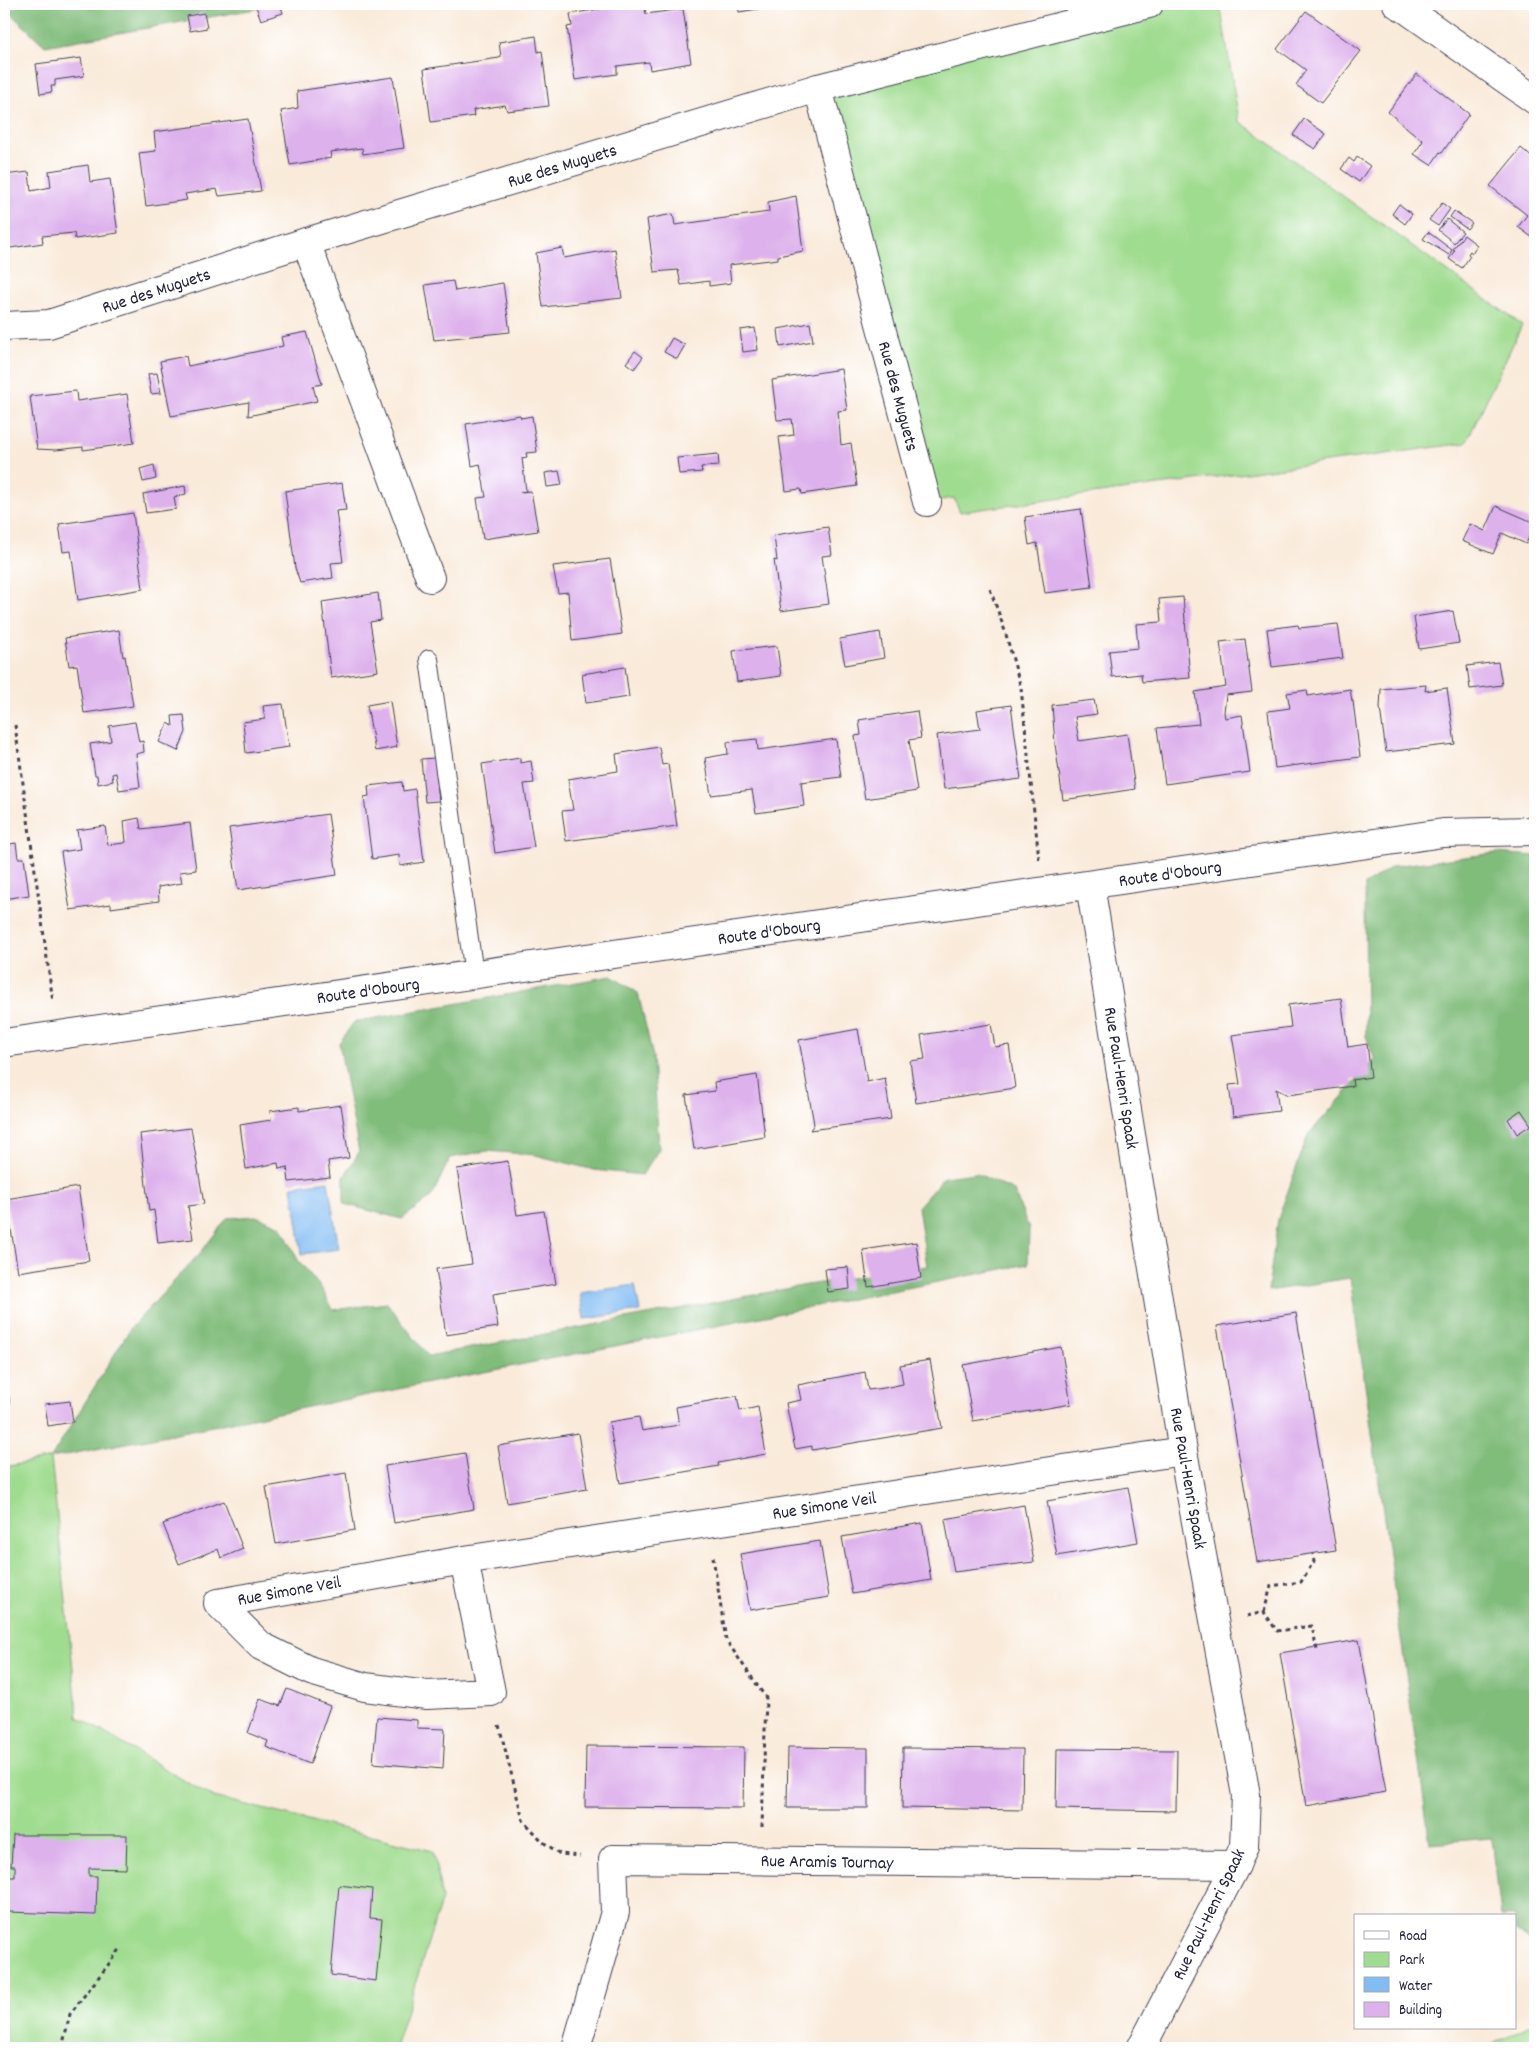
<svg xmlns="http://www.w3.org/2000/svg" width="1539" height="2052" font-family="Dekko,sans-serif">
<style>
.green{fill:#a0dc90;stroke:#617f66}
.forest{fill:#80bc7a;stroke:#516f5a}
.water{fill:#81bcf3;stroke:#526f97}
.building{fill:#ddb1ec}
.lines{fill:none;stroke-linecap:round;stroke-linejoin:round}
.lane-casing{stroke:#424053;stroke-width:20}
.street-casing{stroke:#424053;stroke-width:30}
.secondary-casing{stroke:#424053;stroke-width:30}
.path{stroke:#424053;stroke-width:3;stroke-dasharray:4 4;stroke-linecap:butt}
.lane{stroke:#fff;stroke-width:18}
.street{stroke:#fff;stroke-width:28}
.secondary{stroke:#fff;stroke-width:28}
.labels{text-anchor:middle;stroke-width:4;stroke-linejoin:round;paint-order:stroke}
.street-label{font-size:18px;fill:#22223b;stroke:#fff}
</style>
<rect width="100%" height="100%" fill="#fff"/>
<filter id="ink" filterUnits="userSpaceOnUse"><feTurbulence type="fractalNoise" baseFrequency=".02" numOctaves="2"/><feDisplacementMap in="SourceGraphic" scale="10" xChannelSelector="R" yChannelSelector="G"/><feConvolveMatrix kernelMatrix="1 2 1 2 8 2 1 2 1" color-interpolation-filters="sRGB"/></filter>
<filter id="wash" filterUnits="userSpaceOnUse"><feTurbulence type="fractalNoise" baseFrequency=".0096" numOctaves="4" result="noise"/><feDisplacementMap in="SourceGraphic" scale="20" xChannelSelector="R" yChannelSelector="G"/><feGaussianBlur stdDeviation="1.12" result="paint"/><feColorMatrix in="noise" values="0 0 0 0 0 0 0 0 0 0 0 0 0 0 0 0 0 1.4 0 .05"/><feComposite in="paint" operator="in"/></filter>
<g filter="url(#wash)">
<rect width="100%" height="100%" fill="#f9ead9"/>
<g class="green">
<path d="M1149,4h71l19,117 283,204 -56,118 -506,69 -6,-14 -27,4 -109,-414z"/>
<path d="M51,1458l27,259 132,79 223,55 9,47 -47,150h-391v-581z"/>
<path d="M1535,2021v27h-49z"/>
</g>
<g class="forest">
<path d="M9,4h275l-239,42 -36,-34z"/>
<path d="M1496,853l39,3v1088l-20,-13v-15h-14l-9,-78 -62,5 -80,-565 -82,13 10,-72 30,-84 67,-75 -9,-24 -1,-151 28,-19z"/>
<path d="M611,976l27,17 15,64 6,92 -17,26 -48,-5 -58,-15 -49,-4 -37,7 -18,38 -30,23 -58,-15v-27l15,-25 -20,-109 15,-21z"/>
<path d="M976,1173l38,18 15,38 -1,35 -977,194 79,-129 71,-77 26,-34 29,-2 25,10 17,34 24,29 11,21 54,-7 41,53 379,-71 120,-19 -9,-59 26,-30z"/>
</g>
<g class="water">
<path d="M328,1181l11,68 -37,5 -10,-68z"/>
<path d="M635,1285l5,26 -56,8 -4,-26z"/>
</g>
<g id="blocks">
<g class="building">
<path d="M255,4h25l3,9 -22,7z"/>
<path d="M604,4h40l2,10 37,-5 8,54 -41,7 -1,-8 -32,4v8l-42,6 -8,-53 5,-1 -2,-12 35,-6z"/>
<path d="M738,4h45v1l-44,7z"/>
<path d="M1306,11l55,40 -40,52 -25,-18 10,-15 -29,-21z"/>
<path d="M204,13l3,15 -17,3 -3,-15z"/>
<path d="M536,36l2,16 4,-1 7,55 -42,5 -2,-6 -32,5 1,6 -43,6 -7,-53 75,-11 2,-1 -2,-15z"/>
<path d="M81,58l3,18 -29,4v6h-4l1,6 -12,2 -4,-30z"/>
<path d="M1417,74l52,40 -27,39 -2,-1 -9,13 -17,-11 9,-13 -35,-29z"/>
<path d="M393,77l11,71 -41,6 -1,-6 -32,4 1,6 -41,7 -9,-54 17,-3 -1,-17z"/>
<path d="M248,119l13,72 -42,5 -2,-7 -32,5 2,6 -41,6 -7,-53 17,-2 -2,-19z"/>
<path d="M1304,119l22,15 -11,15 -22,-14z"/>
<path d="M1521,148l14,12v75l-2,3 -15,-11 9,-12 -37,-29z"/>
<path d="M1357,157l13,9 -11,16 -18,-13 8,-11 5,4z"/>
<path d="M88,165l2,17 20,-3 8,54 -43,6 -1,-6 -32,3 1,7 -39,6v-74l25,-3 2,19 20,-4 -2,-16z"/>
<path d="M796,196l7,55 -25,5v3l-49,6 2,18 -22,3v-5l-28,4 -3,-15 -24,2 -7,-53 26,-5 2,11 94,-13 -1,-10z"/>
<path d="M1442,203l8,6 -12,17 -9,-6z"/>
<path d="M1399,204l13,10 -7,10 -13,-10z"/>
<path d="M1454,211l18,12 -5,6 -17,-12z"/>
<path d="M1447,219l16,13 -9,11 -16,-13z"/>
<path d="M1428,232l24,18 -3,5 -26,-16z"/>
<path d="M1464,235l13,10 -5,8 -2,-2 -2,3 2,2 -8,12 -13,-9 6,-9 -2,-1z"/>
<path d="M562,248l2,10 51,-9 7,49 -79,9 -7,-54z"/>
<path d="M453,281l2,10 48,-8 7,49 -76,8 -9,-55z"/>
<path d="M810,323l3,18 -33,6 -2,-18z"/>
<path d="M755,328l3,22 -15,2 -3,-22z"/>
<path d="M307,332l15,52 -9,2 4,15 -69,15 1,-14 -78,14 -11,-55 26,-5 2,10 95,-20 -2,-9z"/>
<path d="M672,338l13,7 -8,14 -13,-7z"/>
<path d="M635,351l8,6 -9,12 -8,-6z"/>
<path d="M841,369l6,41 -9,1 3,34 10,-2 6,43 -55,8 -1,-5 -15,2 -7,-54 15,-2 -2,-16 -15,1 -5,-40z"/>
<path d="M157,373l4,20 -10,1 -3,-20z"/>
<path d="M76,391l1,10 50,-7 7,49 -51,7v-3l-27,3 -19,-1 -7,-53z"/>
<path d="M520,415l1,3 11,-2 5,36 -11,1 1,4 -5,1 4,33 -6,1 11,-1 7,40 -55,8 -6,-41 9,-1 -6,-33 -8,2 -6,-42z"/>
<path d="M718,454l1,12 -18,1 1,5 -23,2 -2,-16z"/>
<path d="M154,465l2,14 -13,3 -3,-13z"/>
<path d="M559,471l3,14 -15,2 -2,-14z"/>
<path d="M342,483l4,27 -10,1 7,51 -12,1 2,15 -33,5 -5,-15 -10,-77z"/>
<path d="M185,486l1,8 -12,3 2,12 -30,4 -3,-19z"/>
<path d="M1496,506l39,17 -9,21 -24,-11 -9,21 -31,-13 8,-17 15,7z"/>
<path d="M1081,509l11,78 -47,6 -8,-50 -8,2 -4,-28z"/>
<path d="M133,513l10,76 -65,11 -7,-49 -8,1 -4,-28z"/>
<path d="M828,527l4,28 -10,1 7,48 -48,7 -7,-51 3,1 -3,-26z"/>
<path d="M610,559l12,75 -50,7 -4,-49 -10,1 -5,-27z"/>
<path d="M378,593l3,27 -11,2 8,49 -47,7 -9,-76z"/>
<path d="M1183,597l7,81 -48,4 -1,-8 -29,3 -3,-26 29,-3 -2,-24 25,-2 -2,-23z"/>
<path d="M1453,611l6,32 -40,6 -5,-32z"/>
<path d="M1338,624l5,34 -71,9 -5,-38 31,-4 1,3z"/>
<path d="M119,630l4,27 2,-1 8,50 -49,7 -7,-48 -8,1 -4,-28z"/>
<path d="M880,632l4,26 -39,7 -5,-26z"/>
<path d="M1245,639l7,53 -26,3 -2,17 1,6 17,-3 8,57 -85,12 -8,-56 42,-4 -4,-32 31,-5 -6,-45z"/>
<path d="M777,646l4,30 -44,6 -4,-31z"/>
<path d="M1498,662l4,23 -32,4 -3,-23z"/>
<path d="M625,667l4,30 -43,6 -4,-29z"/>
<path d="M1426,685l-1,6 22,-3 8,56 -69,8 -6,-44 1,-19z"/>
<path d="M1350,689l2,12h1l7,56 -85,11 -7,-57 22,-3 -3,-15 20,-3 1,6z"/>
<path d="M1094,700l3,14 -22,3 4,24 48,-7 8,55 -72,11 -8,-56 -3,-39z"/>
<path d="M390,701l7,46 -22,4 -8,-46z"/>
<path d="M283,704l6,43 -43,6 -3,-31 22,-3 -2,-13z"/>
<path d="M1011,705l10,74 -77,10 -7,-54 43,-6 -3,-19z"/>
<path d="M917,711l4,27 -12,2 8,51 -52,8 -10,-63 6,-1 -2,-15z"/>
<path d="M184,715l2,17 -8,19 -19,-9 9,-19 5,3 -1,-10z"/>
<path d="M135,722l4,20 4,-1 1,11 -8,2 4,33 -21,3 -3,-17 -4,1 1,7 -15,3 -1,-9h-2l-5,-31 21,-3 -2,-15z"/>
<path d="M757,739l1,11 78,-11 5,38 -40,5 3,24 -26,4 -22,3 -4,-23 -41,5 -6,-37 23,-4 -1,-12z"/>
<path d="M659,747l3,18 6,-1 9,62 -111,15 -4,-30 11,-1 -5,-31 50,-8 -2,-17z"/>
<path d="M435,758l4,43 -14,1 -4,-43z"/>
<path d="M520,758v5l11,-2 3,22 -10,1 10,63 -39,6 -13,-89z"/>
<path d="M402,782l1,9 12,-2 9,73 -24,4 -1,-11 -27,4 -8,-62 5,-1 -1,-10z"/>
<path d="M328,814l9,61 -99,15 -9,-62z"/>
<path d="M139,818l2,11 49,-6 6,47 -16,2 2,11 -24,4 1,14 -48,7v-4l-41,6 -9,-58 19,-3 -3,-19 28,-4 3,19 16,-2 2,-1 -2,-21z"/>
<path d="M16,843l2,15h6l5,37 -25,4v-54z"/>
<path d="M1341,998l7,49 19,-3 4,33 -19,3 1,6 -65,9 -12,-6 3,22 -46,6 -4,-32 11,-1 -8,-49 59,-8 -3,-22z"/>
<path d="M991,1024l4,23 14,-2 6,43 -99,15 -6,-42 15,-2 -4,-24z"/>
<path d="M858,1029l9,53 18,-4 6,41 -81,11 4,-6 -15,-84z"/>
<path d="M757,1075l8,62 -71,12 -8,-54 29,-4 -1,-9z"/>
<path d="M341,1105l8,53 -21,3 2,16 -41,5 -2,-15 -8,2 -1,-6 -32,6 -6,-44 31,-5 -1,-9 29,-4v4z"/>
<path d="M1521,1110l10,15 -14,9 -9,-15z"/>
<path d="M191,1128l13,76 -16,2 5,33 -35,4 -4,-33 -5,1 -9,-77z"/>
<path d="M508,1161l9,54 27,-4 12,73 -63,10 5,33 -52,8 -10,-66 36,-5 -15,-95z"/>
<path d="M78,1187l11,74 -71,11 -12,-73z"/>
<path d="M916,1242l5,36 -53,9 -5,-37z"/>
<path d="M848,1267l2,22 -22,3 -3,-23z"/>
<path d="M1296,1313l40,237 -79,12 -40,-236z"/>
<path d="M1061,1347l10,57 -98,17 -10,-56z"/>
<path d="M930,1360l12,68 -130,22v-4l-17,3 -9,-46 15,-3 -3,-15 67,-13 3,18 16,-2 19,-4 -3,-19z"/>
<path d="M4,1377h2l4,28 -6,1z"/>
<path d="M737,1396l3,15 18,-4 8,47 -48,9 1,3 -99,17 -11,-61 30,-5 3,14 37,-6 -3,-18z"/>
<path d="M70,1401l3,21 -25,4 -3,-22z"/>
<path d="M578,1433l9,56 -80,14 -9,-57z"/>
<path d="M465,1453l9,56 -80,14 -9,-57z"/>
<path d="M346,1473l9,57 -79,14 -10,-57z"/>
<path d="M1128,1487l10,55 -81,14 -10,-55z"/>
<path d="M224,1501l19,48 -22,9 -3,-9 -39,15 -16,-40z"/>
<path d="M1024,1505l10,57 -80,10 -9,-53z"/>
<path d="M922,1523l9,57 -79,14 -10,-57z"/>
<path d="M820,1541l9,56 -79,13 -10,-56z"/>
<path d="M1359,1640l27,152 -80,14 -26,-153z"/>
<path d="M287,1689l43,17 -20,58 -44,-17 2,-6 -20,-8 12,-34 20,7z"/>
<path d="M377,1717l40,3v8l28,1 -2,40 -70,-6z"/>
<path d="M586,1746l158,1 -1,61 -158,-1z"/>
<path d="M788,1747l80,1v60h-81z"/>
<path d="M903,1748l120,1 -1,61 -120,-2z"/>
<path d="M1057,1749l120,1 -1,61 -120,-2z"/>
<path d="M13,1835h114l-1,34 -37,-1v8h8l-1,39 -88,-3 2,-35h5v-11h-4z"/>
<path d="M339,1885l33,4 -2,29 12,1 -6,62 -45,-6z"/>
</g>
</g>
</g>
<g filter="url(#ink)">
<use href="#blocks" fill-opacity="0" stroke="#424053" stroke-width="1"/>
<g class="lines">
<defs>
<path id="lane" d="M429,659l45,315"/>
<g id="street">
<path d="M1397,4l9,5 129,91"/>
<path d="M818,88l109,414"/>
<path d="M306,242l124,336"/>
<path d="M4,326l45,-2 257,-82 512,-154 331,-84"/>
<path d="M1090,885l93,566 63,344 -2,51 -8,19 -95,183"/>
<path d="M464,1560l27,132 -64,3 -62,-8 -54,-16 -50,-25 -43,-43 246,-43 719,-109"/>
<path d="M576,2048l39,-136 -2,-53 623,6"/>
</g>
<path id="secondary" d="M4,1043l1439,-210 92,-2"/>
</defs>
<use href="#lane" class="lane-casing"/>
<use href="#street" class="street-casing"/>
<use href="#secondary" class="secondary-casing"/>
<g class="path">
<path d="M990,589l15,42 16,57 18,171"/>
<path d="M15,725l38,277"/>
<path d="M713,1557l13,83 40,58 -4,129"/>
<path d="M1264,1612l7,-26 30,-4 13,-21 -1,-7"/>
<path d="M1247,1616l17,-4 13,19 35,-5 5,24"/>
<path d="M499,1725l24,95 20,22 17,12 20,2"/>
<path d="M62,2048l8,-34 52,-67"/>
</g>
<use href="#lane" class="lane"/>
<use href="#street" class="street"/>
<use href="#secondary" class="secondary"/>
</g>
</g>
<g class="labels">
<g class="street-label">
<text transform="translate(562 165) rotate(-17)" y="6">Rue des Muguets</text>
<text transform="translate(156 290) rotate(-18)" y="6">Rue des Muguets</text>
<text transform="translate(899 396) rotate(75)" y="6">Rue des Muguets</text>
<text transform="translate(1170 873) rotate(-8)" y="6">Route d'Obourg</text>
<text transform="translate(769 931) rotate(-8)" y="6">Route d'Obourg</text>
<text transform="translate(368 990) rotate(-8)" y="6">Route d'Obourg</text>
<text transform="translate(1122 1078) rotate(81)" y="6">Rue Paul-Henri Spaak</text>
<text transform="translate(1189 1478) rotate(80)" y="6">Rue Paul-Henri Spaak</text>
<text transform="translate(824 1505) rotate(-9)" y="6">Rue Simone Veil</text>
<text transform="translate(289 1590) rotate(-10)" y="6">Rue Simone Veil</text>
<text transform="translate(827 1861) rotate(1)" y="6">Rue Aramis Tournay</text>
<text transform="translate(1208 1914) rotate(-64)" y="6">Rue Paul-Henri Spaak</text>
</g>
</g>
<rect width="1539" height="2052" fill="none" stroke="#fff" stroke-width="20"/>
<rect x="1354" y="1914" width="162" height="115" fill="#ffffff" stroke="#a7a7b1"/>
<rect x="1364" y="1931" width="25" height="8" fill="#ffffff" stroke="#a7a7b1"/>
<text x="1399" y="1940" font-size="15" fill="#22223b">Road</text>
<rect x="1364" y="1952" width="25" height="15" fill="#a0dc90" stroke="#a7a7b1"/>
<text x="1399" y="1964" font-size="15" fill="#22223b">Park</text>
<rect x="1364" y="1977" width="25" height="15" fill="#81bcf3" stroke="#a7a7b1"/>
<text x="1399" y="1990" font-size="15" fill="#22223b">Water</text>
<rect x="1364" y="2002" width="25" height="15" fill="#ddb1ec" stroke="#a7a7b1"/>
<text x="1399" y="2014" font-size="15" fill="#22223b">Building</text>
</svg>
